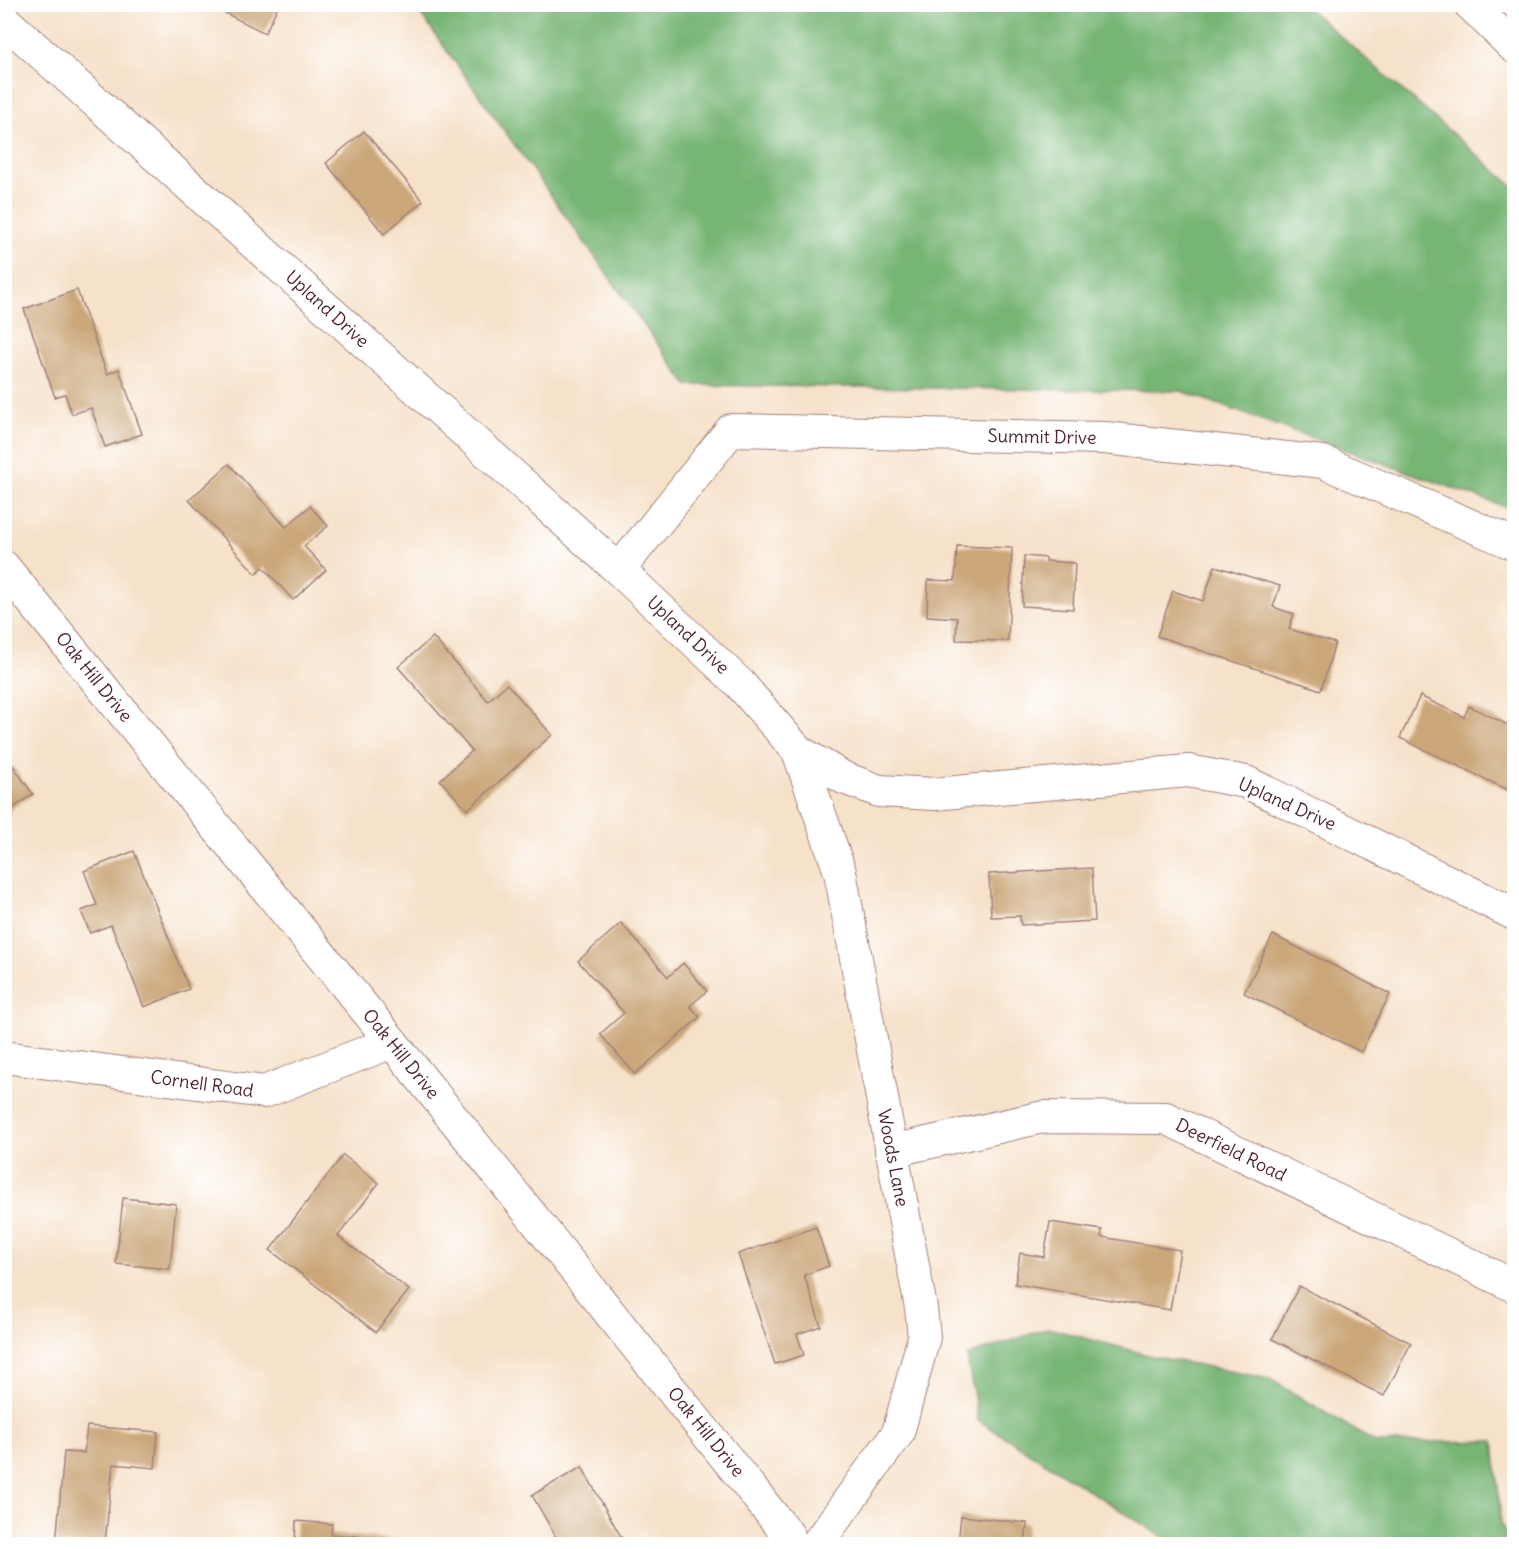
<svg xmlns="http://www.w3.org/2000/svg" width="1519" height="1549" font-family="Delius,sans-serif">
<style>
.forest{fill:#77b575;stroke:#606a50;stroke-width:1.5}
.building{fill:#caa678}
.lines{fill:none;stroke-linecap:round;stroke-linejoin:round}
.minor-casing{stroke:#a0807a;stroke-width:34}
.minor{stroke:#fff;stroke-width:32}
.labels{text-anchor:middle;stroke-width:6;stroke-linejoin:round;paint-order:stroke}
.street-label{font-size:18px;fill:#4a1f2b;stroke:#fff}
</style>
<rect width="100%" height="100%" fill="#fff"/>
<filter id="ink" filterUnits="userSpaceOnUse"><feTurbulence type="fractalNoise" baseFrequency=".0167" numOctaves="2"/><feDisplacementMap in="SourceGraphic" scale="12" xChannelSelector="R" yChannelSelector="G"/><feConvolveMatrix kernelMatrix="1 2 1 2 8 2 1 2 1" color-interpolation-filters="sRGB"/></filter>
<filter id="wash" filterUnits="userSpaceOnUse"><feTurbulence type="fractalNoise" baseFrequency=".008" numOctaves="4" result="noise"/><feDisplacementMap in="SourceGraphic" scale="24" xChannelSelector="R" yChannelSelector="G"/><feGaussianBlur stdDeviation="1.35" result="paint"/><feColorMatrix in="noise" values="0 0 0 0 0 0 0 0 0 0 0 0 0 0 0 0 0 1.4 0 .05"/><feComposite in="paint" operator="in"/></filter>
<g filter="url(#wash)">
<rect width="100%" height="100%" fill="#f6e1c9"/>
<g class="forest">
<path d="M414,5h890l210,182v323l-333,-119 -494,-6z"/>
<path d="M1048,1328l104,28 118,23 106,64 118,-2 7,82 9,21h-340l-4,-5 -188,-119 -11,-64z"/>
</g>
<g id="blocks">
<g class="building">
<path d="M207,4h72l-14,29z"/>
<path d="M364,131l59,70 -39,33 -58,-71z"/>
<path d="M77,290l30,84 12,-5 23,65 -37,13 -14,-39 -19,6 -7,-20 -10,3 -31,-88z"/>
<path d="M229,464l57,63 24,-21 18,20 -24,20 22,24 -33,30 -30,-33 -7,7 -67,-74z"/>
<path d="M957,546l55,2 -4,93 -52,-1 1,-22 -30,-2 1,-36 27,1z"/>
<path d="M1024,556l22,2v3l29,2 -2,46 -51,-3z"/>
<path d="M1215,566l65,20 -7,21 21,7 -5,15 46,14 -14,47 -164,-54 16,-45 30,10z"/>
<path d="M433,637l55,64 19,-17 45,51 -85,75 -27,-30 32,-29 -74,-84z"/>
<path d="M1420,696l44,21 5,-11 45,22v65l-114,-55z"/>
<path d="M13,766l20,28 -29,20v-42z"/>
<path d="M134,851l55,138 -45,18 -33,-82 -21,8 -9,-22 16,-6 -13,-34z"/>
<path d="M1092,868l3,53 -74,4 -1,-9 -29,1 -2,-43z"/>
<path d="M621,923l47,54 15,-14 24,28 -17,15 10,11 -65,57 -35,-40 24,-21 -46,-52z"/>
<path d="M1273,935l117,59 -29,58 -117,-59z"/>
<path d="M343,1155l36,28 -41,53 71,54 -33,42 -106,-82z"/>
<path d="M123,1198l53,6 -6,65 -54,-5z"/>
<path d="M1050,1222l52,8 -1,7 79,13 -10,60 -155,-26 5,-31 24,4z"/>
<path d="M816,1227l13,39 -25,9 17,51 -24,8 7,21 -29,9 -37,-110z"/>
<path d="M1299,1286l112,57 -27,53 -112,-57z"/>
<path d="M87,1426l71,6 -3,36 -42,-4 -8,80h-49l8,-92 20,1z"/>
<path d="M582,1467l43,77h-65l-28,-49z"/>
<path d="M961,1516l66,7 -2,21h-67z"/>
<path d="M296,1521l36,3 -1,10 108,9v1h-144z"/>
</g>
</g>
</g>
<g filter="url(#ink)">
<use href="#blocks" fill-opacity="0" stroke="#a0807a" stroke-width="1.5"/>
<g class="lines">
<defs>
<g id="minor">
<path d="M1470,4l44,43"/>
<path d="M4,20l615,550 121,114 58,67 46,27 35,13 55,3 254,-23 58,11 268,132"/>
<path d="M4,567l388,475 397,494 1,8"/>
<path d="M619,570l112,-140 374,8 218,24 191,82"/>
<path d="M798,751l42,121 81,436 3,29 -26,96 -81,111"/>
<path d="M4,1057l260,35 128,-50"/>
<path d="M891,1151l152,-34 123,1 348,168"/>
</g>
</defs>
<use href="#minor" class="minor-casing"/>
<use href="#minor" class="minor"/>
</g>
</g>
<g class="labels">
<g class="street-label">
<text transform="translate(327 309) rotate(42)" y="6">Upland Drive</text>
<text transform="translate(1042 437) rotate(1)" y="6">Summit Drive</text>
<text transform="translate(688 635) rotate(43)" y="6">Upland Drive</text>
<text transform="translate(94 677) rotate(51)" y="6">Oak Hill Drive</text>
<text transform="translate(1287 804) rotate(24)" y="6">Upland Drive</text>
<text transform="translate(401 1054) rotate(51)" y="6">Oak Hill Drive</text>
<text transform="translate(202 1084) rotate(8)" y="6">Cornell Road</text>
<text transform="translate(1231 1150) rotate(26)" y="6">Deerfield Road</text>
<text transform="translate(893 1158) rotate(79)" y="6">Woods Lane</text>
<text transform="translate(706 1432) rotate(51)" y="6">Oak Hill Drive</text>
</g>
</g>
<rect width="1519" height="1549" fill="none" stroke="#fff" stroke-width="24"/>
</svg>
